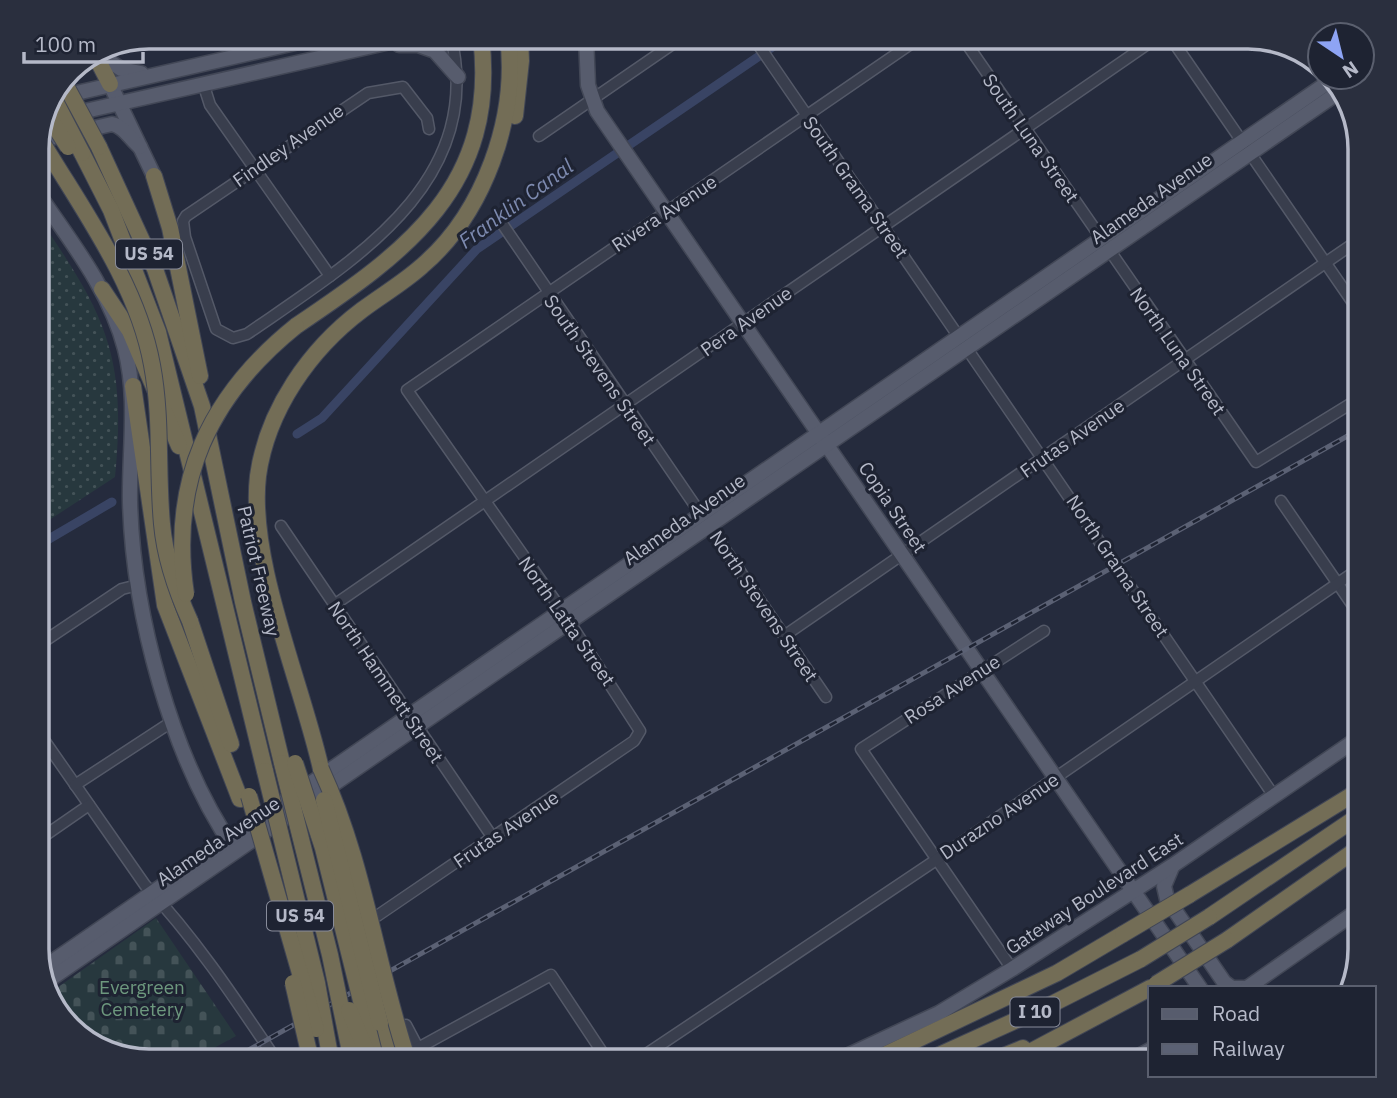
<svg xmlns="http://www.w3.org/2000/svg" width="1397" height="1098" font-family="'IBM Plex Sans',sans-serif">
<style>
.grass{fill:url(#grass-dots)}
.cemetery{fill:url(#cemetery-stones)}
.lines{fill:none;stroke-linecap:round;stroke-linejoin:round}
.canal{stroke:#394464;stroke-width:9}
.minor-casing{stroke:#545968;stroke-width:13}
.major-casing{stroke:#424756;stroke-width:17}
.highway-casing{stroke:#414655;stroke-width:18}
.minor{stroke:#393e4d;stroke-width:10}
.major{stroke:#575c6d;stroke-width:14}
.highway{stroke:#736d56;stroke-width:16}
.rail-casing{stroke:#5b6174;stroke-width:5}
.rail{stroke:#1e2332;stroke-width:2.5;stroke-dasharray:8;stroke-linecap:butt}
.highway-bridge-casing{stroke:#414655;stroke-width:18;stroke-linecap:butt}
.highway-bridge{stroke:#736d56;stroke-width:16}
.labels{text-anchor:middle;stroke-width:6;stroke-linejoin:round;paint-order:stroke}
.shield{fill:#1e2332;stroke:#888c9b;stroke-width:2}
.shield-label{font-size:18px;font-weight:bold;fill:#b5b9c8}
.street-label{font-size:19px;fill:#b5b9c8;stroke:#1e2332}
.park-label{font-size:19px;fill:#6d987e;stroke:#1e2332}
.water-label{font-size:21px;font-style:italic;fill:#7d8aaf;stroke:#1e2332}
.rim{fill:none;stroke:#b5b9c8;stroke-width:3.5}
</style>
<defs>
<pattern id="grass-dots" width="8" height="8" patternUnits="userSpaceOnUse" patternTransform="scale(1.75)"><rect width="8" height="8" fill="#27383e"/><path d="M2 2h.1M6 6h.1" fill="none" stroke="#445358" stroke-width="1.8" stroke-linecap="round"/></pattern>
<pattern id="cemetery-stones" width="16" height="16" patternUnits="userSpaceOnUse" patternTransform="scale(1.75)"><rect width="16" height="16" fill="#27383e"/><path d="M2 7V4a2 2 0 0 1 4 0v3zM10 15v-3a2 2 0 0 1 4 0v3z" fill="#445358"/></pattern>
</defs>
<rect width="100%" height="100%" fill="#252b3d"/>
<path class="grass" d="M37,215c68,99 90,139 78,262l-78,51z"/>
<path class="cemetery" d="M156,918l80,118 -46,25h-41l-74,-27 -21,-44z"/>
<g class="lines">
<g class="canal">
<path d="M297,434l25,-16 155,-169 310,-212"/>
<path d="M37,546l75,-44"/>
</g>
<defs>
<g id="minor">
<path d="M753,37l521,759"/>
<path d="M962,37l294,425 104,-64"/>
<path d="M1170,37l190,276"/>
<path d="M203,83l7,22 120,171"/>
<path d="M429,129l-2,-11 -24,-31 -35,6 -182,123 -3,5 2,16 31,92 17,9 14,-4c104,-72 239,-150 204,-297"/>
<path d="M539,136l144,-99"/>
<path d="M501,222l325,475"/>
<path d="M1281,501l79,115"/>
<path d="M281,526l212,312"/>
<path d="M334,605l824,-568"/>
<path d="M784,636l576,-397"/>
<path d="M37,646l85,-57 16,-4"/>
<path d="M37,730l108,155c50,53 91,115 132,176"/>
<path d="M75,785l98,-64"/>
<path d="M37,841l52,-36"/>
<path d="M377,916l257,-175 6,-10 -77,-119 -156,-222 514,-353"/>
<path d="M1012,969l-151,-220 183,-118"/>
<path d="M406,1025l19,36"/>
<path d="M400,1058l151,-83 57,86"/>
<path d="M636,1061l300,-201 424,-292"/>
</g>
<g id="major">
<path d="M586,37l2,48 9,26 603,877"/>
<path d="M399,45h19l17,6 23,26"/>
<path d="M100,55l21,14 20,4"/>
<path d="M110,84l44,92"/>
<path d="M59,97l262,-60"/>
<path d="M72,114l340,-77"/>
<path d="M37,141l75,-17c13,3 18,15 28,23"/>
<path d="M37,192c34,50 73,98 88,157 13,50 4,102 5,153 3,111 41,256 105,348"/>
<path d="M1172,867l-8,19 3,13 57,83 8,6h15"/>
<path d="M43,968l1290,-889"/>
<path d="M49,980l1293,-890"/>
<path d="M1247,988l113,-79"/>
<path d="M836,1061l103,-48 73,-44 160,-103 188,-129"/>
<path d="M1129,1061l21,-11"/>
</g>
<g id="highway">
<path d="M96,57l14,27"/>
<path d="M72,71l9,-9"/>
<path d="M515,116l6,-55 -1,-24"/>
<path d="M99,147l56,122 47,137 41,196 39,161"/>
<path d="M82,153l29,57 47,122 107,439"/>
<path d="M154,176l16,52 30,148"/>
<path d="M102,289l28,42 49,115"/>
<path d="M296,326c110,-74 203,-140 185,-289"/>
<path d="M133,386l32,219 75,194"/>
<path d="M190,621l41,123"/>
<path d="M321,769c-19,-86 -73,-208 -63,-293 9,-66 52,-127 104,-166 20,-15 41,-27 60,-44 62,-53 96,-148 86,-229"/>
<path d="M1189,895l171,-105"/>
<path d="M1209,917l151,-102"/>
<path d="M1227,940l133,-93"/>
<path d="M380,1023l14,38"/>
<path d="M872,1061l185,-88 66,-39"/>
<path d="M926,1061l126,-57 89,-45"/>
<path d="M991,1061l32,-13"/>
<path d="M1013,1061l137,-73"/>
</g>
</defs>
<use href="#minor" class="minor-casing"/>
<use href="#major" class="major-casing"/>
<use href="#highway" class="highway-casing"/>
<use href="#minor" class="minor"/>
<use href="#major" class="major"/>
<use href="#highway" class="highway"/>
<defs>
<path id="rail" d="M229,1061l1131,-632"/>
</defs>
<use href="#rail" class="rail-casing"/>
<use href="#rail" class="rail"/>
<defs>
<g id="highway-bridge">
<path d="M65,84l34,63"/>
<path d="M56,103l26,50"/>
<path d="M49,117l19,30"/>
<path d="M39,137c42,71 98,145 113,228 10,53 5,106 10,159 3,34 14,66 28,97"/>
<path d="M186,594c-17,-112 23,-198 110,-268"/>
<path d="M282,763l48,192 22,106"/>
<path d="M295,763l28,85 53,213"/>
<path d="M321,769c43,93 55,196 87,292"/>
<path d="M265,771l52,212 14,78"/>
<path d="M249,796l67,233"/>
<path d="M324,800l56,223"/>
<path d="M1123,934l66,-39"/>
<path d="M1141,959l68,-42"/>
<path d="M293,983l18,78"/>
<path d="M1156,984l71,-44"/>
<path d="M349,1010l20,47"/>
</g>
</defs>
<use href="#highway-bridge" class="highway-bridge-casing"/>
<use href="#highway-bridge" class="highway-bridge"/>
</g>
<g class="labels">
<g class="shield">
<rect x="116" y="239.5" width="66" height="29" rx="5"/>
<rect x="267" y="901.5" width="66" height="29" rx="5"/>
<rect x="1010.5" y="997.5" width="49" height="29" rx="5"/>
</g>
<g class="shield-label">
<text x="149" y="260">US 54</text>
<text x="300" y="922">US 54</text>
<text x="1035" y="1018">I 10</text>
</g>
<g class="street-label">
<text transform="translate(1031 138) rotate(55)" y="7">South Luna Street</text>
<text transform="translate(288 145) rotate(-35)" y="7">Findley Avenue</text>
<text transform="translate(856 187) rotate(55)" y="7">South Grama Street</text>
<text transform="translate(1151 198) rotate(-35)" y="7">Alameda Avenue</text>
<text transform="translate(664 213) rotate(-34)" y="7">Rivera Avenue</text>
<text transform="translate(746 321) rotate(-35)" y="7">Pera Avenue</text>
<text transform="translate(1178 351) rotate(55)" y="7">North Luna Street</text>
<text transform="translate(600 370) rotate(55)" y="7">South Stevens Street</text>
<text transform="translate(1072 438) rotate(-35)" y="7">Frutas Avenue</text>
<text transform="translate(893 507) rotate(56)" y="7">Copia Street</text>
<text transform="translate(684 519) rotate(-35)" y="7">Alameda Avenue</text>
<text transform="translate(1118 566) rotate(56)" y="7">North Grama Street</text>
<text transform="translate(259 571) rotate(77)" y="7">Patriot Freeway</text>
<text transform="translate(764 606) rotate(56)" y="7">North Stevens Street</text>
<text transform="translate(567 621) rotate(55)" y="7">North Latta Street</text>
<text transform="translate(386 682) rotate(56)" y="7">North Hammett Street</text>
<text transform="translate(952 689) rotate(-33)" y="7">Rosa Avenue</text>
<text transform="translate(999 816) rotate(-34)" y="7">Durazno Avenue</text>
<text transform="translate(506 829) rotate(-34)" y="7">Frutas Avenue</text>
<text transform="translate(218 841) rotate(-34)" y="7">Alameda Avenue</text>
<text transform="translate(1094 893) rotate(-33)" y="7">Gateway Boulevard East</text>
</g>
<g class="park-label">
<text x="142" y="994">Evergreen<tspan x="142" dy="22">Cemetery</tspan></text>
</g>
<g class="water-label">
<text transform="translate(516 204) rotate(-36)" y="7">Franklin Canal</text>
</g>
</g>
<path d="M0 0H1397V1098H0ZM149 49H1248A100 100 0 0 1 1348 149V949A100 100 0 0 1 1248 1049H149A100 100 0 0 1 49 949V149A100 100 0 0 1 149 49Z" fill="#2a2f3e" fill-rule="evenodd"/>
<path class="rim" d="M149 49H1248A100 100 0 0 1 1348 149V949A100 100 0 0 1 1248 1049H149A100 100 0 0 1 49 949V149A100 100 0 0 1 149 49Z"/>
<rect x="1148" y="986" width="228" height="91" fill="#1e2332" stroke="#5a5f6e" stroke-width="2"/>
<rect x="1162" y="1009" width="35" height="10" fill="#575c6d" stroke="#5a5f6e" stroke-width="2"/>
<text x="1212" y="1021" font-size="21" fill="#b5b9c8">Road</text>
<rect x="1162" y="1044" width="35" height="10" fill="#5b6174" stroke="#5a5f6e" stroke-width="2"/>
<text x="1212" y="1056" font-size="21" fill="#b5b9c8">Railway</text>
<g transform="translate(1341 56) rotate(145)"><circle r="33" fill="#1e2332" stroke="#5a5f6e" stroke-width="2"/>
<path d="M0-5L12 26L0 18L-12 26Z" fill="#8ea4f4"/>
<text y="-10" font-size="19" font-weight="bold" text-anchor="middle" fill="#b5b9c8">N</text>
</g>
<path d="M24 52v10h119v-10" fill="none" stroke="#b5b9c8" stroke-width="3.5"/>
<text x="35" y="52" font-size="21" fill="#b5b9c8" stroke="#1e2332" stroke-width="5" paint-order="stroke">100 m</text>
</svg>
